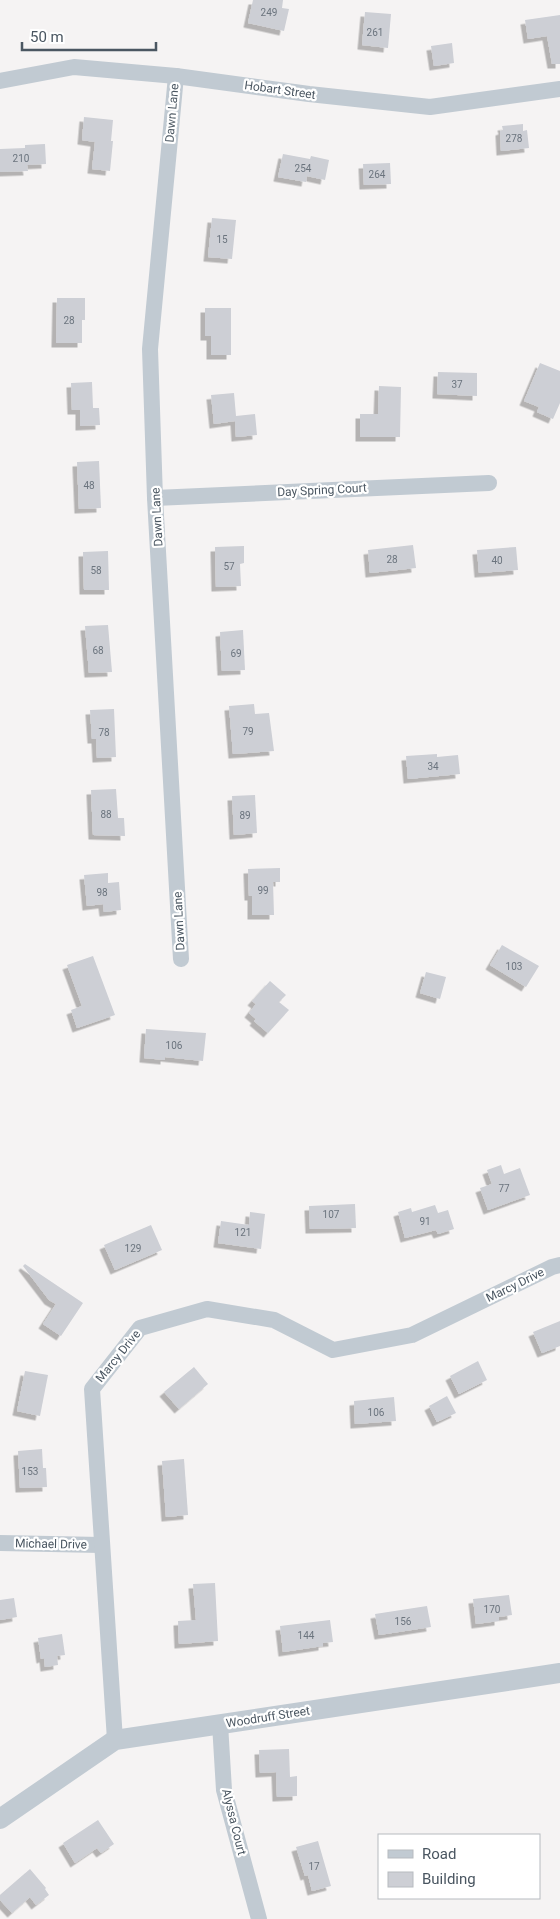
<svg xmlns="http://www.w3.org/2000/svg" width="560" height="1919" font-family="Roboto,sans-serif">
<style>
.building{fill:#cdcfd5;filter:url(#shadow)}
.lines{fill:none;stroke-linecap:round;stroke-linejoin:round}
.minor{stroke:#c1cad2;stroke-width:16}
.tertiary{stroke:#c1cad2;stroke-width:20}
.labels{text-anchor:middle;stroke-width:4.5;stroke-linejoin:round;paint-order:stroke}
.number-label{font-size:10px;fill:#6b747e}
.street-label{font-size:12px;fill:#4a5661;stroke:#fff}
</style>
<defs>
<filter id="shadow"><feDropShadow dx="-4.5" dy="4.5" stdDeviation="0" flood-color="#0004"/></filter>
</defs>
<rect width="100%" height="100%" fill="#f5f3f3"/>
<g class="building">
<path d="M253,0h30l-1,8 7,1 -5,22 -36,-8z"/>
<path d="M365,12l26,2 -3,34 -26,-3z"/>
<path d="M560,15v49h-8l-5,-28 -19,3 -3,-19z"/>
<path d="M452,43l2,20 -20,3 -3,-20z"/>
<path d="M84,117l29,3 -2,21h2l-3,30 -18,-2 3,-27 -13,-2z"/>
<path d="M523,124v7l4,-1 2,18 -28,3 -1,-20 3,-1 -1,-4z"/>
<path d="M45,144l1,20 -19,1 1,6 -28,1v-23l25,-1v-3z"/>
<path d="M283,154l27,5 1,-3 18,4 -4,20 -18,-4 -1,6 -28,-5z"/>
<path d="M390,163l1,21 -27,1 -1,-21z"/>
<path d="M212,218l24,2 -4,39 -24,-2z"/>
<path d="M57,298h28v22h-3v23h-26z"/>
<path d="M205,308h26v47h-20v-19h-6z"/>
<path d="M540,363l20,8v32l-7,16 -16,-7 2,-5 -15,-6z"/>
<path d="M438,372l39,1v23l-40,-2z"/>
<path d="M92,382l1,26h6l1,17 -20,1v-16h-8l-1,-27z"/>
<path d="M379,386l22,1 -1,50h-40v-23h18z"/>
<path d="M234,393l2,23 19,-2 2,21 -21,2 -1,-16 -21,3 -3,-29z"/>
<path d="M99,461l2,47 -22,1 -2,-47z"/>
<path d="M413,545l3,23 -46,5 -2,-23z"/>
<path d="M244,546v17l-4,1 1,22 -25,1 -1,-40z"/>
<path d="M516,547l2,23 -39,3 -2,-23z"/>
<path d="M108,551l1,39h-25l-1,-38z"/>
<path d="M108,625l4,47 -23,1 -4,-47z"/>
<path d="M243,630l2,40 -23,1 -2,-39z"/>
<path d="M254,704l1,10 14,-1 5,38 -41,3 -4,-48z"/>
<path d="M114,709l2,48 -19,1 -1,-19h-4l-2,-29z"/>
<path d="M437,754v3l21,-2 2,19 -52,5 -2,-23z"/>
<path d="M116,789l2,29h6l1,18 -32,-1 -2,-45z"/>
<path d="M255,795l2,38 -23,2 -2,-39z"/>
<path d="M280,868v14h-7l1,33h-22v-19h-3l-1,-27z"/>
<path d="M108,873v10l11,-1 2,28 -17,2 -1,-8 -16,2 -3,-31z"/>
<path d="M502,945l37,21 -13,21 -36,-22z"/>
<path d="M93,956l22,59 -38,13 -6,-18 11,-4 -15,-41z"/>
<path d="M426,972l20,5 -6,22 -20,-6z"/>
<path d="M270,981l16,14 -7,7 10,8 -21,23 -14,-12 2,-2 -7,-6 7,-9 -4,-3z"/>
<path d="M146,1029l60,4 -3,28 -38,-4v3l-21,-2z"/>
<path d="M501,1165l3,9 16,-6 10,27 -42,15 -8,-22 12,-4 -5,-14z"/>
<path d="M355,1204l1,24 -46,1 -1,-23z"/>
<path d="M435,1205l3,8 10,-3 6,19 -16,5 -2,-4 -31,8 -7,-26 13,-4 1,4z"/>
<path d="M250,1212l15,2 -4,35 -43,-6 3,-22 28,4z"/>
<path d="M151,1225l11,25 -47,20 -11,-25z"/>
<path d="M25,1264l58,39 -22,33 -18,-12 13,-20 -7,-4 -26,-34z"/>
<path d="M560,1321v25l-18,7 -9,-21z"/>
<path d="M478,1361l9,19 -28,14 -9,-18z"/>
<path d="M194,1367l14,17 -29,25 -15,-17z"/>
<path d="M25,1371l23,4 -8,41 -23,-5z"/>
<path d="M447,1396l9,17 -19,9 -8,-16z"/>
<path d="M394,1397l2,24 -41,3 -1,-23z"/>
<path d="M42,1449l1,19h3l1,19 -27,1 -2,-37z"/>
<path d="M184,1459l4,56 -22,2 -4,-56z"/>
<path d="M215,1583l3,58 -39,3 -1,-23 18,-1 -3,-36z"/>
<path d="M509,1595l3,20 -13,2v4l-23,3 -3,-25z"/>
<path d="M14,1598l3,19 -17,3v-20z"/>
<path d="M427,1606l4,21 -52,8 -4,-21z"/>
<path d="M330,1620l3,22 -10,1v3l-40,6 -3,-26z"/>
<path d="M62,1634l3,21 -8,1 1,9 -13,2 -1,-9 -3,1 -3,-21z"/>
<path d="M289,1749l1,28 7,-1v20l-20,1 -1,-25 -16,1 -1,-23z"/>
<path d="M98,1820l16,24 -13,9 -4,-5 -22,15 -12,-20z"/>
<path d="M318,1841l13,45 -19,5 -4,-16 -3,1 -9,-29z"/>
<path d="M30,1869l16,19 -1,1 4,6 -13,10 -6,-8 -18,16 -12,-13v-5z"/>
</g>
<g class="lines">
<g class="minor">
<path d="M176,76l-26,273 5,149 26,461"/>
<path d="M0,81l74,-14 102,9 133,18 121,13 130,-18"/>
<path d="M155,498l334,-15"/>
<path d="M0,1543l101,2"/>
<path d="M220,1724l4,66 35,129"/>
<path d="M115,1740l-23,-351 48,-61 67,-19 67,11 59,30 79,-15 140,-68 8,-2"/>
</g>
<path class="tertiary" d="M0,1819l115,-79 445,-67"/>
</g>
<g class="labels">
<g class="number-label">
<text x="269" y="16">249</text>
<text x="375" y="36">261</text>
<text x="514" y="142">278</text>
<text x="21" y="162">210</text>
<text x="303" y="172">254</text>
<text x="377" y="178">264</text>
<text x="222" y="243">15</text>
<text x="69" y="324">28</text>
<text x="457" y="388">37</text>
<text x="89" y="489">48</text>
<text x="392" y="563">28</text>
<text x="497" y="564">40</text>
<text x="229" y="570">57</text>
<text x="96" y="574">58</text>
<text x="98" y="654">68</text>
<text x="236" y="657">69</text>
<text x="248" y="735">79</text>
<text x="104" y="736">78</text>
<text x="433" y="770">34</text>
<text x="106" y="818">88</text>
<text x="245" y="819">89</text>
<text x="263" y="894">99</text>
<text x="102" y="896">98</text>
<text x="514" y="970">103</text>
<text x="174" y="1049">106</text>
<text x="504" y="1192">77</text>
<text x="331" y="1218">107</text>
<text x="425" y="1225">91</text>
<text x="243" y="1236">121</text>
<text x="133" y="1252">129</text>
<text x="376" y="1416">106</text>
<text x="30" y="1475">153</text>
<text x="492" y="1613">170</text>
<text x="403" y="1625">156</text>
<text x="306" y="1639">144</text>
<text x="314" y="1870">17</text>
</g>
<g class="street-label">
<text transform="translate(280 90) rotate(8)" y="4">Hobart Street</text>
<text transform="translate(172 113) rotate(-85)" y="4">Dawn Lane</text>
<text transform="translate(322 490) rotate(-3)" y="4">Day Spring Court</text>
<text transform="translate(157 517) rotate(-93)" y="4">Dawn Lane</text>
<text transform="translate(179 921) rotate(-93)" y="4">Dawn Lane</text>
<text transform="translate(515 1285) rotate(-26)" y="4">Marcy Drive</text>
<text transform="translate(118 1356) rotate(-51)" y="4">Marcy Drive</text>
<text transform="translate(51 1544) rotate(1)" y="4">Michael Drive</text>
<text transform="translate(268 1717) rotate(-9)" y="4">Woodruff Street</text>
<text transform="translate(234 1822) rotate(76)" y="4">Alyssa Court</text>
</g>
</g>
<rect x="378" y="1834" width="162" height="65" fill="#ffffff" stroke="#b7bbc0"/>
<rect x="388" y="1850" width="25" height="8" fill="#c1cad2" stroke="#b7bbc0"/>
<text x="422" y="1859" font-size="15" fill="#4a5661">Road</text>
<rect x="388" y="1872" width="25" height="15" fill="#cdcfd5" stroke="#b7bbc0"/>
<text x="422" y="1884" font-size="15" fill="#4a5661">Building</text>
<path d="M22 42v8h134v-8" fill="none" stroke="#4a5661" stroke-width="2.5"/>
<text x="30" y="42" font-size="15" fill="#4a5661" stroke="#ffffff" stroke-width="4" paint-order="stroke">50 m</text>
</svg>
